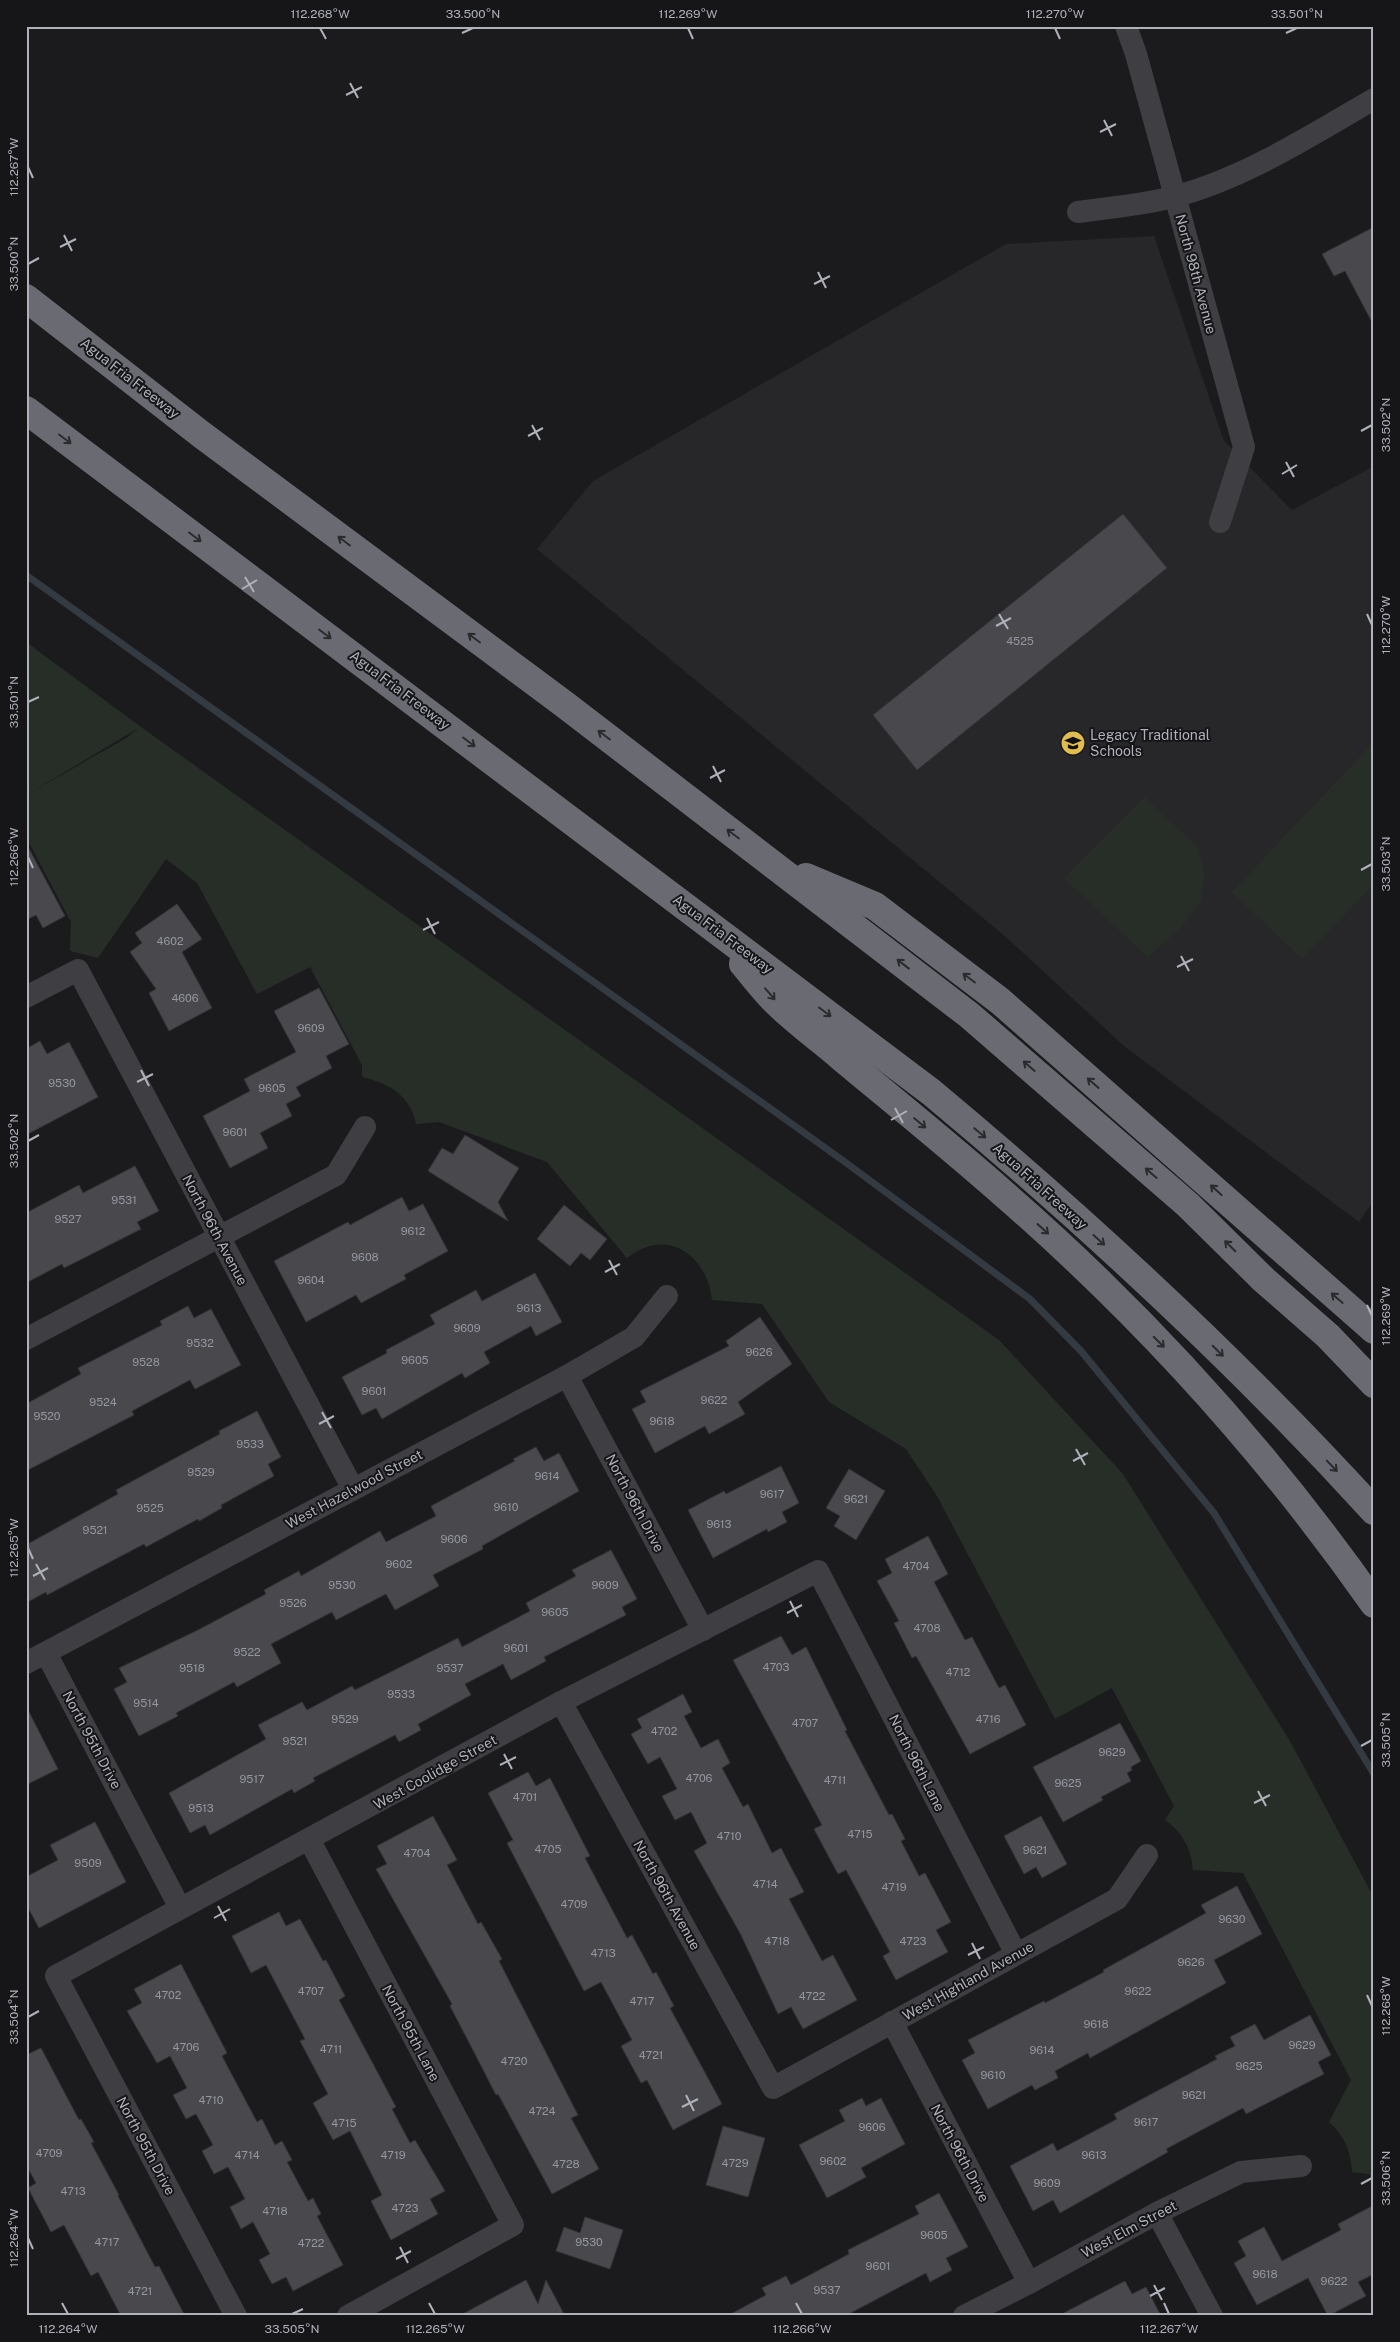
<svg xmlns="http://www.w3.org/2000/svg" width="1400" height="2342" font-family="'Public Sans',sans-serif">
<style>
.built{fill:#27272a}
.green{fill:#272e28;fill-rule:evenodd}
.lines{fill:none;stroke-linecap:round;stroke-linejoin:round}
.stream{stroke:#343a42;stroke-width:7}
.building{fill:#48484d;stroke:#353538}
.minor{stroke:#3e3e43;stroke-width:22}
.motorway{stroke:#696a72;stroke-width:28}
.oneway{stroke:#2b2b2e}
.ticks{fill:none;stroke:#afb1bb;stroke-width:2}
.labels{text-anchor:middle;stroke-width:4;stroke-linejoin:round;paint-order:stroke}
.number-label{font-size:11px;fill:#9597a0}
.street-label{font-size:14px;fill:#afb1bb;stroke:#161618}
.poi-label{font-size:14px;fill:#afb1bb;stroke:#161618;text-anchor:start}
.neatline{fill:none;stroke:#afb1bb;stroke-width:2}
.ticks-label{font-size:12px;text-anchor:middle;fill:#afb1bb}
</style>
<rect width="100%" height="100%" fill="#1b1b1d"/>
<path class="built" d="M1154,236l70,205 68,69 82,-44v734l-15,22 -235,-176 -118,-109 -469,-388 56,-68 413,-237z"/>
<g class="green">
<path d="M26,642l115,85 858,613 124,134 167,267 84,157v285l-5,-9 -17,-2c-1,-20 -7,-36 -23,-50l22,-42 -108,-207 -50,-3c-2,-22 -10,-37 -28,-50l9,-14 -62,-118 -57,31 -118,-223 -31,-47 -77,-47 -67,-98 -50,-4c-5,-45 -45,-74 -85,-42l-80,-96 -108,-40 -23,2c-5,-28 -27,-41 -54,-47v-12l-52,-98 -53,27 -60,-111 -31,-24 -68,99 -28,-7 1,-29 -45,-85zM137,729l-9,8 -100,57z"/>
<path d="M1374,742v142l-72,75 -70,-67z"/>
<path d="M1145,797l51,49 9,28 -4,26 -19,26 -34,31 -84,-79z"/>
</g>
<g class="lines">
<path class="stream" d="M26,575l819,587 185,137 51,52 133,162 160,261"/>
</g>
<g class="building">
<path d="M1374,227v99l-29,-55 -11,5 -12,-22z"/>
<path d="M1123,514l44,54 -250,202 -44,-55z"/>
<path d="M26,843l39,73 -22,12 -7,-13 -10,5z"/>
<path d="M177,904l25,35 -20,13 30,56 -43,23 -20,-38 7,-4 -26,-37 12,-9 -7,-10z"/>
<path d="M319,988l30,56 -23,12 6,12 -36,19 5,9 -15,8 6,12 -32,17 8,15 -38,20 -27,-52 47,-25 -6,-12 52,-27 -22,-41z"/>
<path d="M40,1041l7,13 22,-12 29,55 -72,38v-86z"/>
<path d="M465,1135l54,33 -21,34 10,19 -80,-50 14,-23 11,6z"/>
<path d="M135,1166l24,45 -22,11 4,7 -77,39 -2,-4 -36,19v-70l53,-28 4,8z"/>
<path d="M402,1197l7,14 14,-7 25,47 -44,24 2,4 -45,24 -5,-8 -50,27 -32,-61 74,-39 2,3z"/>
<path d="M564,1205l43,34 -17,21 -9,-7 -11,13 -33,-27z"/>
<path d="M535,1273l27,49 -26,14 -5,-10 -47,26 6,11 -25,15 -3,-5 -80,46 -6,-11 -14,7 -20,-38 45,-24 -1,-3 49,-26 -5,-9 46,-25 6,11z"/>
<path d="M188,1306l6,12 17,-9 30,56 -46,24 -5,-9 -58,31 2,4 -108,56v-67l55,-30 -3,-6 84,-43 -2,-4z"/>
<path d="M760,1317l32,47 -54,38 7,12 -36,20 -4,-8 -50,27 -23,-44 14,-7 -6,-11 89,-45 -3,-5z"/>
<path d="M257,1411l24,46 -13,7 6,12 -53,29 1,3 -23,13 -1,-2 -52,28 -2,-3 -97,51 -1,-3 -20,11v-58l92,-51 -2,-4 104,-56 -1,-3z"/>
<path d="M536,1447l8,14 15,-8 20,38 -97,55 1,3 -50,26 6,11 -44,24 -9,-16 -50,26 -4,-8 -61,32 10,19 -44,24 -3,-5 -58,31 2,3 -39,20 -25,-47 13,-7 -8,-14 79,-38 68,-36 -2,-4 35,-19 2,5 79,-45 6,11 50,-26 -5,-10 84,-45 -2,-2z"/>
<path d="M781,1466l18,37 -17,9 5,10 -19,10 -1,-3 -54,29 -25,-48 36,-19 2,3z"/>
<path d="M849,1469l36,22 -29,49 -22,-14 6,-10 -14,-8z"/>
<path d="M928,1536l20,38 -14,8 31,58 7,-3 27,51 6,-3 21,40 -56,29 -54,-98 -4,2 -18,-35 5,-2 -22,-40 15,-8 -7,-14z"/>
<path d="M611,1550l26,49 -15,8 4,8 -82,42 2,4 -35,19 -8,-16 -38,20 6,11 -53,29 3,6 -22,12 -4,-7 -82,43 2,3 -21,12 -2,-4 -82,46 -5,-10 -15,8 -21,-40 97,-54 -8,-14 44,-23 5,8 45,-24 3,4 103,-52 4,9 68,-36 -4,-8 50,-27 -4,-6z"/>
<path d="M781,1636l11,19 14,-8 41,83 -2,1 44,84 3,-1 13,25 -4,2 18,35 6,-3 26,49 -15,8 12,22 -52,28 -13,-24 7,-4 -44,-82 -8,4 -24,-45 8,-4 -89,-165z"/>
<path d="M683,1694l9,18 -8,4 17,32 17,-9 12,24 -8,5 21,39 5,-3 24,49 9,-5 23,44 -15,7 33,62 11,-6 24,45 -54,29 -12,-22 -13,7 -37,-79 -47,-84 13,-8 -16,-31 -16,8 -13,-24 15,-7 -17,-32 -12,7 -17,-30 11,-6 -5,-9z"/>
<path d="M26,1706l32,63 -32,16z"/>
<path d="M1120,1723l21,38 -10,6 1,3 -5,3 4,8 -30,16 2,3 -40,22 -30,-55z"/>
<path d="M528,1772l8,14 14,-8 40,78 -5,2 42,80 5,-3 21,39 3,-2 18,34 -4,2 52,96 -49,26 -26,-50 -6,3 -20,-37 11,-6 -31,-58 -17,9 -77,-148 6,-3 -25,-47z"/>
<path d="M433,1816l24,44 -10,5 31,59 3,-2 21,37 -3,2 79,154 -7,3 28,51 -47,25 -54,-100 -2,1 -20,-39 -26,-50 2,-2 -76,-135 11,-5 -10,-18z"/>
<path d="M1041,1816l26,48 -25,14 -6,-11 -12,7 -20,-38z"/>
<path d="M95,1822l31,60 -87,46 -13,-24v-27l32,-17 -8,-15z"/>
<path d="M1237,1886l25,48 -48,26 12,23 -136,75 -2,-5 -33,18 3,7 -23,12 -3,-5 -44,24 -26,-49 13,-7 -7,-13 76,-39 1,2 59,-31 -1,-2 103,-57 -5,-8z"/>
<path d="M279,1912l7,14 14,-7 23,42 3,-1 19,36 -6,4 57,107 -4,2 18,34 5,-3 30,51 -15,8 8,15 -47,26 -20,-39 11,-6 -32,-64 -17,9 -20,-37 15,-9 -28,-53 5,-2 -39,-74 -15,8 -19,-37z"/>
<path d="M181,1964l46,89 -5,3 35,66 5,-3 13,26 7,-4 10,19 -5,2 21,39 5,-3 8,16 -4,2 26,49 -50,26 -7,-14 -14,7 -13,-24 11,-6 -17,-32 -12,7 -11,-22 15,-8 -17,-32 -14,7 -12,-23 11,-6 -17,-31 -10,5 -13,-24 14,-7 -17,-32 -13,7 -30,-52 15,-8 -8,-14z"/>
<path d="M1310,2015l21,40 -13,7 6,12 -78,40 -3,-6 -77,41 2,3 -108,61 -7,-13 -20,11 -23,-45 43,-23 4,8 60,-32 -3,-5 103,-55 -2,-3 20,-10 -5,-9 25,-13 9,16z"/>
<path d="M41,2048l38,72 2,-1 13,23 -3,1 28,52 -1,1 37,71 4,-1 26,50h-64l-23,-44 -7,4 -27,-51 -13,7 -23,-44 8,-5 -10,-18v-110z"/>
<path d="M862,2098l4,8 15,-8 24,46 -44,24 5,9 -39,21 -28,-53 46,-24 -6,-11z"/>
<path d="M723,2126l42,12 -17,59 -42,-12z"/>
<path d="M939,2193l29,54 -22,11 6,12 -22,12 -4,-9 -81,43h-118l39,-21 -4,-7 24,-12 5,9 58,-31 -1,-4 71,-36 -4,-8z"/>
<path d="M1374,2205v69l-16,8 8,14 -38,20 -20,-38 -51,27 -23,-42 12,-7 -8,-15 26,-14 18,34 59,-31 -3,-6z"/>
<path d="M585,2217l38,13 -13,39 -54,-18 8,-24 16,6z"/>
<path d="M526,2280l12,24 8,-24 19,36h-106z"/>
<path d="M1125,2281l7,13 14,-7 15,29h-103z"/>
</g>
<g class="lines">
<g class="minor">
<path d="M1126,26l10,28 108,393 -24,75"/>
<path d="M1078,212c36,-5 74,-8 109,-19 64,-19 130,-61 187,-94"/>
<path d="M26,997l52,-27 275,519"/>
<path d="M26,1339l310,-164 29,-48"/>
<path d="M567,1376l136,254"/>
<path d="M46,1653l134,255"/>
<path d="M26,1663l541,-287 67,-39 33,-41"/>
<path d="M561,1702l212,386 344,-189 30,-44"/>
<path d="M310,1841l203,384 -165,91"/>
<path d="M892,2022l137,261"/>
<path d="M1157,2213l55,103"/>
<path d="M236,2316l-180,-340 505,-274 257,-131 198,383"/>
<path d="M964,2316l65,-33 128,-70 84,-41 60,-6"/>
</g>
<g class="motorway">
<path d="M26,298l176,137 362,269 405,311 219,190 76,75 64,56 46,48"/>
<path d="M26,410l905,682c156,130 306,269 443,419"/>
<path d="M806,877l69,29 125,95 374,329"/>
<path d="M743,964c12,14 23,29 36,41 20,19 42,35 63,53 54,45 110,90 163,137 139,121 263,258 369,409"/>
</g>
</g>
<defs><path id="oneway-shaft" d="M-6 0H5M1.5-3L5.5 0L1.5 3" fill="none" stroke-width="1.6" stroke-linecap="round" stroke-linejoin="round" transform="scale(1.25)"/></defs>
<g class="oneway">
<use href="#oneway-shaft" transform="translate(65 439) rotate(37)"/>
<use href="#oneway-shaft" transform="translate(195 537) rotate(37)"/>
<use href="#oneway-shaft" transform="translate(344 541) rotate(-143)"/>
<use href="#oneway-shaft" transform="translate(325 634) rotate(37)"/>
<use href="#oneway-shaft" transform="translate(474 638) rotate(-143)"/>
<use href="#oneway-shaft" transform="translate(604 735) rotate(-143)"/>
<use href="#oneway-shaft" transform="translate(469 742) rotate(37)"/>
<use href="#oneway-shaft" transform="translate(733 834) rotate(-143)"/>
<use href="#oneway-shaft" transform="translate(903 964) rotate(-142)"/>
<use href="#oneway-shaft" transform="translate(969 978) rotate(-143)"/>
<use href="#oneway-shaft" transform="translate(770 994) rotate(49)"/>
<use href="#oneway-shaft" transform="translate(825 1012) rotate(37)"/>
<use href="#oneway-shaft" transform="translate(1029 1066) rotate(-139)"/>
<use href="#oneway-shaft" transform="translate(1093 1083) rotate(-139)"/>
<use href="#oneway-shaft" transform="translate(920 1123) rotate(40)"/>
<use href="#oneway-shaft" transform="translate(980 1133) rotate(40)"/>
<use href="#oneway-shaft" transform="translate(1151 1173) rotate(-139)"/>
<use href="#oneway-shaft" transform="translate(1216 1190) rotate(-138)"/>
<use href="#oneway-shaft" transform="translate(1043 1229) rotate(42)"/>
<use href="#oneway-shaft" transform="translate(1099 1240) rotate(42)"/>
<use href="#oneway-shaft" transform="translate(1230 1246) rotate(-135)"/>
<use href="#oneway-shaft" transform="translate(1337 1298) rotate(-139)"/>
<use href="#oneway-shaft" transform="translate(1159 1342) rotate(45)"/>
<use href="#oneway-shaft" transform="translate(1218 1351) rotate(45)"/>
<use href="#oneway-shaft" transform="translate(1332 1466) rotate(46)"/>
</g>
<path class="ticks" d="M320,28l6,11M688,28l5,11M1055,28l5,11M462,33l11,-5M1286,33l11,-5M350,83l8,15M346,95l16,-8M1104,120l8,16M1100,132l16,-8M28,167l5,11M64,235l8,16M60,247l16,-8M28,264l11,-6M818,272l8,16M814,284l16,-8M532,425l8,15M1361,431l11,-6M528,436l15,-8M1286,462l8,15M1282,474l15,-9M245,577l9,15M242,589l15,-9M999,614l9,15M1367,614l5,11M996,626l15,-8M28,702l11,-5M713,766l8,16M710,778l15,-8M28,857l5,11M1361,870l11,-6M427,918l8,16M423,930l16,-8M1181,956l8,15M1177,967l16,-8M141,1070l8,16M137,1082l16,-8M895,1108l8,15M891,1120l16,-9M28,1141l11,-6M609,1260l8,15M605,1272l15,-8M1367,1305l5,11M322,1412l9,16M319,1424l15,-8M1076,1449l9,16M1073,1461l15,-8M28,1548l5,11M36,1564l9,16M33,1576l15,-8M790,1601l8,16M787,1613l15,-8M1361,1746l11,-6M504,1754l8,15M500,1765l16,-8M1258,1791l8,15M1254,1803l16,-8M218,1906l8,15M214,1918l16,-9M972,1943l8,16M968,1955l16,-8M1367,1995l5,11M28,2017l11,-6M686,2095l8,16M682,2107l16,-8M1361,2184l11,-6M28,2238l5,11M400,2247l8,16M396,2259l15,-8M1154,2285l8,15M1150,2296l15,-8M62,2303l6,11M429,2303l6,11M796,2303l6,11M1164,2303l5,11M292,2314l11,-5"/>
<defs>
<symbol id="school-disc" viewBox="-11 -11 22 22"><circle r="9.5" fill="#e1bc4e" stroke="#161618"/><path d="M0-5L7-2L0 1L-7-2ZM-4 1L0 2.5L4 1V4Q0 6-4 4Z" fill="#111"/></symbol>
</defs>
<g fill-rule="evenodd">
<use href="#school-disc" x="1059" y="729" width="28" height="28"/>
</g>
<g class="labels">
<g class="number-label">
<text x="1020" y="645">4525</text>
<text x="170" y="945">4602</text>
<text x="185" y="1002">4606</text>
<text x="311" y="1032">9609</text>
<text x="62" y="1087">9530</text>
<text x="272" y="1092">9605</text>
<text x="235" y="1136">9601</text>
<text x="124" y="1204">9531</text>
<text x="68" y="1223">9527</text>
<text x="413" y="1235">9612</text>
<text x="365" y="1261">9608</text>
<text x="311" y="1284">9604</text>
<text x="529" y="1312">9613</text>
<text x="467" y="1332">9609</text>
<text x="200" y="1347">9532</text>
<text x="759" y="1356">9626</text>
<text x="415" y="1364">9605</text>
<text x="146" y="1366">9528</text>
<text x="374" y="1395">9601</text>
<text x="714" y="1404">9622</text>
<text x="103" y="1406">9524</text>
<text x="47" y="1420">9520</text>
<text x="662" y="1425">9618</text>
<text x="250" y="1448">9533</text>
<text x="201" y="1476">9529</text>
<text x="547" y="1480">9614</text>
<text x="772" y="1498">9617</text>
<text x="856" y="1503">9621</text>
<text x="506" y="1511">9610</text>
<text x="150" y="1512">9525</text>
<text x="719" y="1528">9613</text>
<text x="95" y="1534">9521</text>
<text x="454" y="1543">9606</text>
<text x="399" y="1568">9602</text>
<text x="916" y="1570">4704</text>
<text x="342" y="1589">9530</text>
<text x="605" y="1589">9609</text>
<text x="293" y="1607">9526</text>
<text x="555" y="1616">9605</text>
<text x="927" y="1632">4708</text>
<text x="516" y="1652">9601</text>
<text x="247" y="1656">9522</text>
<text x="776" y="1671">4703</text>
<text x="192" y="1672">9518</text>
<text x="450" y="1672">9537</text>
<text x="958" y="1676">4712</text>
<text x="401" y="1698">9533</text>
<text x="146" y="1707">9514</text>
<text x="345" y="1723">9529</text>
<text x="988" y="1723">4716</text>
<text x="805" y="1727">4707</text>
<text x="664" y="1735">4702</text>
<text x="295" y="1745">9521</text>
<text x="1112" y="1756">9629</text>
<text x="699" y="1782">4706</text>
<text x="252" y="1783">9517</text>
<text x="835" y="1784">4711</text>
<text x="1068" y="1787">9625</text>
<text x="525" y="1801">4701</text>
<text x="201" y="1812">9513</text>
<text x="860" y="1838">4715</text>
<text x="729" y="1840">4710</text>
<text x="548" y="1853">4705</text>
<text x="1035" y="1854">9621</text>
<text x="417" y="1857">4704</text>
<text x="88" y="1867">9509</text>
<text x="765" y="1888">4714</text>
<text x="894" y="1891">4719</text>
<text x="574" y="1908">4709</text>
<text x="1232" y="1923">9630</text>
<text x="777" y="1945">4718</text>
<text x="913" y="1945">4723</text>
<text x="603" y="1957">4713</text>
<text x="1191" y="1966">9626</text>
<text x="311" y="1995">4707</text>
<text x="1138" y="1995">9622</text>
<text x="168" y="1999">4702</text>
<text x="812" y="2000">4722</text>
<text x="642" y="2005">4717</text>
<text x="1096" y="2028">9618</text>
<text x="1302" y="2049">9629</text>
<text x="186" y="2051">4706</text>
<text x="331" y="2053">4711</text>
<text x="1042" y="2054">9614</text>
<text x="651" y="2059">4721</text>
<text x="514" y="2065">4720</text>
<text x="1249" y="2070">9625</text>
<text x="993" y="2079">9610</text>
<text x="1194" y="2099">9621</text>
<text x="211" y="2104">4710</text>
<text x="542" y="2115">4724</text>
<text x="1146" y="2126">9617</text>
<text x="344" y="2127">4715</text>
<text x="872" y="2131">9606</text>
<text x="49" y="2157">4709</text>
<text x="247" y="2159">4714</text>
<text x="393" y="2159">4719</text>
<text x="1094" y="2159">9613</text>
<text x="833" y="2165">9602</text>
<text x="735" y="2167">4729</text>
<text x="566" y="2168">4728</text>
<text x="1047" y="2187">9609</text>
<text x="73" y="2195">4713</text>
<text x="405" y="2212">4723</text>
<text x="275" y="2215">4718</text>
<text x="934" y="2239">9605</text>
<text x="107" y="2246">4717</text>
<text x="589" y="2246">9530</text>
<text x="311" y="2247">4722</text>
<text x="878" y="2270">9601</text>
<text x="1265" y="2278">9618</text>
<text x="1334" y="2285">9622</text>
<text x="827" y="2294">9537</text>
<text x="140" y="2295">4721</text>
</g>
<g class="street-label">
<text transform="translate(1196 274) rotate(75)" y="5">North 98th Avenue</text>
<text transform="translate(130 378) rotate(38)" y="5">Agua Fria Freeway</text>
<text transform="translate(400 690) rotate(37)" y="5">Agua Fria Freeway</text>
<text transform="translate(723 934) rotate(37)" y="5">Agua Fria Freeway</text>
<text transform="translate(1040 1186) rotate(42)" y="5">Agua Fria Freeway</text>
<text transform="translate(215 1230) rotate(62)" y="5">North 96th Avenue</text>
<text transform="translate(354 1489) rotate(-28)" y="5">West Hazelwood Street</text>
<text transform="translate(635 1503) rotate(62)" y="5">North 96th Drive</text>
<text transform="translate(92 1740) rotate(62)" y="5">North 95th Drive</text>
<text transform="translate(917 1763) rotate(63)" y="5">North 96th Lane</text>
<text transform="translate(435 1772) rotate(-29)" y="5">West Coolidge Street</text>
<text transform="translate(667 1895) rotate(61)" y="5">North 96th Avenue</text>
<text transform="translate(968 1981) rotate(-29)" y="5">West Highland Avenue</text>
<text transform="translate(411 2033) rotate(62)" y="5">North 95th Lane</text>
<text transform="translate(146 2146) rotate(62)" y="5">North 95th Drive</text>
<text transform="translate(960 2153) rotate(62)" y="5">North 96th Drive</text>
<text transform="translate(1129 2229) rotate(-28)" y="5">West Elm Street</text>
</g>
<g class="poi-label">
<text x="1090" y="740">Legacy Traditional<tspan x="1090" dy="16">Schools</tspan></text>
</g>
</g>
<rect width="1400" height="2342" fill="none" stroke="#161618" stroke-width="55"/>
<rect x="28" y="28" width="1344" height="2286" class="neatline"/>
<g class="ticks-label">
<text x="320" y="18">112.268°W</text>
<text x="473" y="18">33.500°N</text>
<text x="688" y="18">112.269°W</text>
<text x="1055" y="18">112.270°W</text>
<text x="1297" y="18">33.501°N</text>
<text transform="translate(14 167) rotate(-90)" y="4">112.267°W</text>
<text transform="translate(14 264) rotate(-90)" y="4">33.500°N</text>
<text transform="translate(1386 425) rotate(-90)" y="4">33.502°N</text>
<text transform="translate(1386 625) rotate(-90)" y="4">112.270°W</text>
<text transform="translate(14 702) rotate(-90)" y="4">33.501°N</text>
<text transform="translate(14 857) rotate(-90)" y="4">112.266°W</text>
<text transform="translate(1386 864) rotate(-90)" y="4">33.503°N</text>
<text transform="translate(14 1141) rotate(-90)" y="4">33.502°N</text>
<text transform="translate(1386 1316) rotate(-90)" y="4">112.269°W</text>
<text transform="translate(14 1548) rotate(-90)" y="4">112.265°W</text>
<text transform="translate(1386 1740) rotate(-90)" y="4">33.505°N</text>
<text transform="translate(1386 2006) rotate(-90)" y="4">112.268°W</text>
<text transform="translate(14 2017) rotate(-90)" y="4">33.504°N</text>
<text transform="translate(1386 2178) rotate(-90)" y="4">33.506°N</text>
<text transform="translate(14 2238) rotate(-90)" y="4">112.264°W</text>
<text x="68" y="2333">112.264°W</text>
<text x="292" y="2333">33.505°N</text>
<text x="435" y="2333">112.265°W</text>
<text x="802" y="2333">112.266°W</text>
<text x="1169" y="2333">112.267°W</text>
</g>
</svg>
